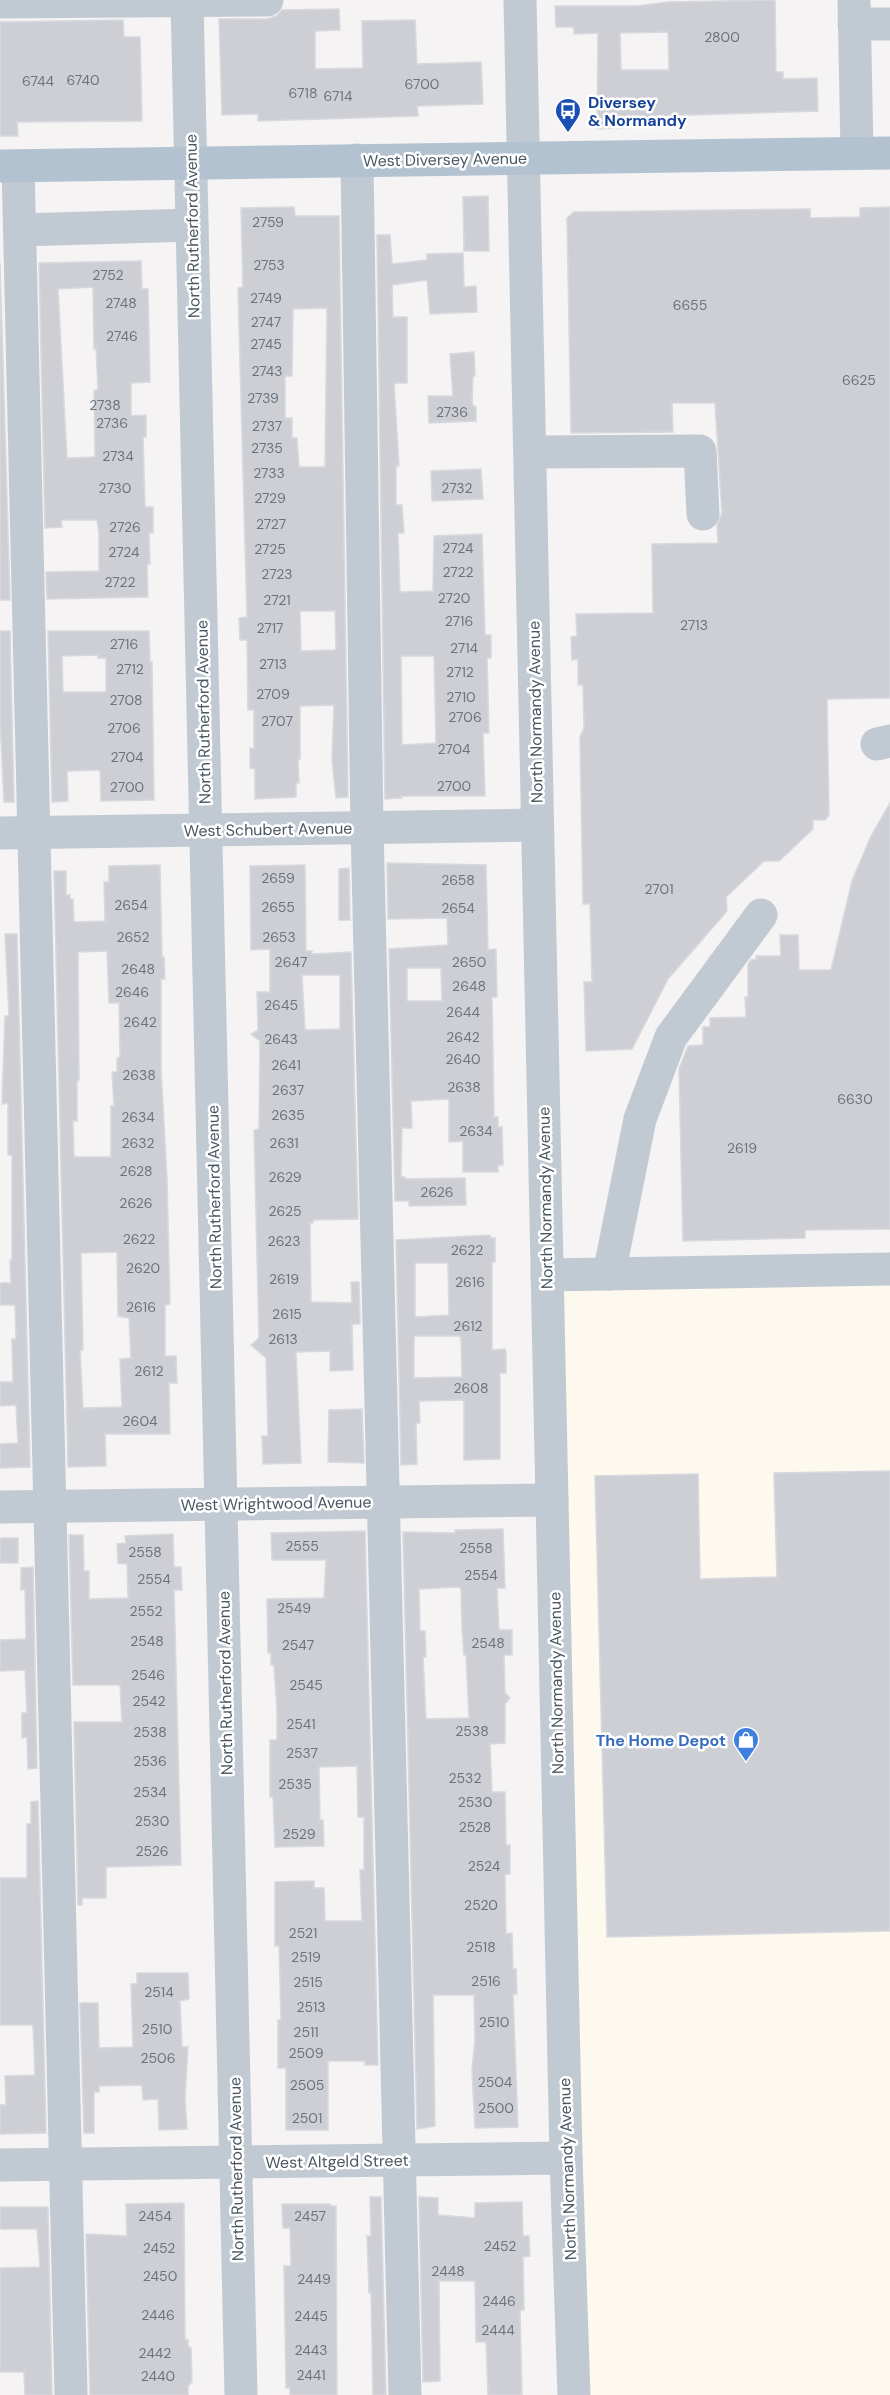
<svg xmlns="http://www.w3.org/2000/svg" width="890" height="2395" font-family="'DM Sans',sans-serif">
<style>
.commercial{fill:#fdf9ef}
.building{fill:#cdcfd5;stroke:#d7d9de;stroke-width:1.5;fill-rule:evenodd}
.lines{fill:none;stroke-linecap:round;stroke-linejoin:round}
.minor{stroke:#c1cad2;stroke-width:33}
.major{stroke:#b3c2d1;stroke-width:33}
.labels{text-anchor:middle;stroke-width:5;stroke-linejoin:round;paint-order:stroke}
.number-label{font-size:14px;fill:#6b747e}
.transit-label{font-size:16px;font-weight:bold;fill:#164399;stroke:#fff;text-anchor:start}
.street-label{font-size:16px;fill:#4a5661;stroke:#fff}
.shop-label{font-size:16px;font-weight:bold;fill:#366cbe;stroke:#fff;text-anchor:end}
</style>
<rect width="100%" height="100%" fill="#f5f3f3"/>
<path class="commercial" d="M890,1265v1130h-300l-32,-1124z"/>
<g class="building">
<path d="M775,0l1,72h7v7l34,-1 1,33 -160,5v3h-9v7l-52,3 1,-96 -24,1v-7h-18l-1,-21h82l31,-4zM668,32l1,38h-48l-1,-37z"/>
<path d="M339,9l1,21 -25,1v38l48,-1 -1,-47 53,-1 2,44 64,-2 2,42 -66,2 1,10 -160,5v-7l-36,1 -3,-96h49l8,-3 6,-6z"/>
<path d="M123,20l1,17h16l2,84 -125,1 1,14h-18v-114z"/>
<path d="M488,196l1,55h-25l-1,-54z"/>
<path d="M294,207l1,9h44l9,581 -12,1 -4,-39 2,-54 -34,1v53h-2l1,24h-3v14l-41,2v-30l-5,-1v-20l4,1v-39h-6l-1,-70h-7l-1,-22 8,-1 -9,-329 5,-1 -2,-79zM327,308l-2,159h-26l-2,-29h-5v-20h-7v-42h7l1,-67zM300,611h35l1,39 -35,1z"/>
<path d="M890,207v491l-63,1 2,116 -4,5h-12v9l-34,32h-15l-38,36 1,14 -59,68 -36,70 -46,2 -2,-69h8l-2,-78h-7l-3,-167 4,-9 -1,-43h-5v-26l-6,1 -1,-23 6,-1 -1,-22 77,-1 -1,-69 66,-1 -1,-18 5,-12 -7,-110h-43l1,29 -102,1 -4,-215 7,-6 236,-3v9l50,-1v-9z"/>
<path d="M377,235h13l2,29 35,-4v-6l36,-1 1,34 12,-1 1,26 -47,2 -3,-34 -35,5 1,32h14v66h-13l5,83h-3v39h6l2,28h-6l2,59 33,-1 1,-55 48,-2 3,101h6v23h-4l2,75h-6l2,63h-84l1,2 -17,1zM401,656h33l2,87 -34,2z"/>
<path d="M141,261l1,28h6l2,93 -19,1v33l15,-1v22h-3l2,70h8v26h-4l1,31h-3l1,33 -101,2 -1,-27 53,-1v-38l-2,-13h-36l1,7 -17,1 -6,-265zM93,287l1,62 2,-1 2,41 -4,2 1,66 -28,1 -9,-169z"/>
<path d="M0,263l10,337h-10z"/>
<path d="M474,352l1,24h-2l-1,28 4,3v14l-47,2 -1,-27h25l-3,-42z"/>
<path d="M481,469l2,30 -51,2 -1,-30z"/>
<path d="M0,631h10l4,171h-10l-4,-84z"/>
<path d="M48,631h101l1,31h2l2,138 -53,1 -1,-31 -33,1 1,30 -16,1zM98,655v3h8v34h-43l-1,-36z"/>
<path d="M890,803v426l-85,1v8l-122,3 -4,-172 9,-23 15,-1v-18h7v-9l36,-1 -1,-20h3v-33l3,-4 6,-1 -1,-3h25l-1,-21h18l1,35h32l21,-89 19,-45z"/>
<path d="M387,863l99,2 2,85 8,-1 1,48h-5l2,120h4v10h4l1,38h-5v7h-35v-31l-14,1v-43l-38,2 1,27h-10l-1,49h4v2l60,-1 1,27 -57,1v-5h-14l-6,-252 59,-4 -1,-27 -59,1zM407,968h34l1,33h-35z"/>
<path d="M160,865l2,92h2l1,22h-4v90l6,111 3,124 -5,1v51h11l1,27h-8l1,51h-65l1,32 -38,1 -14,-596h12v24h4v4h3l1,23 31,-1 -1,-39h5v-16zM107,951l2,52h10l1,54 -3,1v14h-5l2,34h-3v51h-37l-1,-36h4v-41h2l-1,-128zM117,1252l1,64 11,2 2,40 -11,1 2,48 -39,1 -3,-58h3l-2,-97z"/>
<path d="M305,865l1,86h6v3l39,-2 7,267 -45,1v3h-3l1,79 41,1 -1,-21h8l1,42h-8l1,46 -23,1v-20l-34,1 5,111 -38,1 -1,-28h6l-2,-78 -15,-13 8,-7 -5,-208 5,-1 1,-88 -9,-7 7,-4 -1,-38h13v-43l-19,1 -1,-84zM302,975h38v54l-35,1z"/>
<path d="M349,868l1,52h-11v-51z"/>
<path d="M5,934h12l13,533 -30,1v-24l18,-1 -2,-38 -16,1v-24h13l-1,-43h4l-1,-34h-15v-22h11l-1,-23h2v-105h-4v-52l-6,1 3,-88h4z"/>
<path d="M490,1235v3h5v24h-3v88l13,-1 1,3v21h-6v86l-36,1v-60l-45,1 1,22h-4l1,41 -16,1 -5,-225zM415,1263h33l1,52 -34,2zM414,1336h45l2,2 1,39 -48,1z"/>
<path d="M362,1409l2,54 -36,-1 1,-52z"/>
<path d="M890,1471v460l-283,6 -12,-461 103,-2 2,105 77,-2 -3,-104z"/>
<path d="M503,1529l2,59h-8l2,42h13v25h-8l1,38 5,5 -5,6v39l-15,1 2,48h13l1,53h4v29h-5l1,60 6,-1 1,36h3l1,25h-4l5,133 -43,1 -3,-58 3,-31 -1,-44h-41l2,131 -18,3 -14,-597 52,1v-3zM459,1587l2,2 1,40 2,26h2l3,63 -43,1 -3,-62h3l-1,-26h-5l-1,-42z"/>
<path d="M365,1531l13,534h-13v-4h-37v69h-42v-62h-8v-48h3l-2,-74h-4v-64l39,-1v7h10l1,33h37l-2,-51h4v-53h-6l-1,-51 -38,1 1,53h3l1,26 -49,1 -2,-50h-3v-57h7v-29l-3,-46h-3v-12h-3l-1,-54 57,-1 2,-38h-54l-1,-27z"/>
<path d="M173,1534l1,33h7l1,23h-8l7,275 -75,2v31h-24v7h-4l-4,-183h48l-2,-37h-47l-4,-150h14l1,36h5v28l39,-1 -1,-34 -9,-1 -1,-19 9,-1 -1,-7z"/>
<rect x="0" y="1538" width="18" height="25"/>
<path d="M33,1567l4,201 -9,1 -1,-32 -5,1v-25h5l-2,-43 -25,1v-31l26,-1 -1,-50 -4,1v-22z"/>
<path d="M38,1801l8,332 -46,1v-29h6l-1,-29 30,-1 -2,-50h-33v-147h27v-54h4v-22z"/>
<path d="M137,1973h51l1,26 -9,2 2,46h6l-3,52 2,30 -28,1 -1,-31 -15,1 -1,-15 -43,1v6h-5v41h-10l-4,-130h18l1,45 34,-1 -2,-63h6z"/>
<path d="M370,2197h11l5,198h-13l-2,-103 -2,1 -2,-57h4z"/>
<path d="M419,2197l19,1v17l37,3v-15l47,-1 1,34h6l1,20 -7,1 1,53h-4l2,85h-34l-2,-53h-10l-1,-61h-36l1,100 -17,1z"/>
<path d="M184,2203l1,137h3v6l3,2 1,34 -4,4v9h-98l-4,-161 41,2 -1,-32z"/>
<path d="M282,2204h48v2h6l1,189h-47v-7h-4l-2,-122h7l-1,-38h-7z"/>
<path d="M0,2207h48l4,188h-27l-1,-23h-24v-104l40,-1 -3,-38h-37z"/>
</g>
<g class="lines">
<g class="minor">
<path d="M187,0l54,2395"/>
<path d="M520,0l46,2158 8,237"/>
<path d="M854,0l3,153"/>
<path d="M0,2l267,-2"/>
<path d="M854,24h36"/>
<path d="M357,160l10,667 38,1568"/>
<path d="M18,166l53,2229"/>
<path d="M20,230l172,-5"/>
<path d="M530,452l170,-1 3,63"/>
<path d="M877,744l13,-3"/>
<path d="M0,833l537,-8"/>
<path d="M609,1274l31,-155 31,-82 90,-122"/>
<path d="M547,1275l343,-6"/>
<path d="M0,1507l552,-7"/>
<path d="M0,2165l566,-7"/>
</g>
<path class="major" d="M0,166l890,-13"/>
</g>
<defs>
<symbol id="bus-pin" viewBox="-11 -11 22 30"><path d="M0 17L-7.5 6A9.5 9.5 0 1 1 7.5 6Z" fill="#1a4fb4" stroke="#fff"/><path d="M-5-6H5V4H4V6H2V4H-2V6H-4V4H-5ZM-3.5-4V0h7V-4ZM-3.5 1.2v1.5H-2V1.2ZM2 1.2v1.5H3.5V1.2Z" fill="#fff"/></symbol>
<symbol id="shop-pin" viewBox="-11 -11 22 30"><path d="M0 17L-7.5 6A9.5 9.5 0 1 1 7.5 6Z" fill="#3f7fe0" stroke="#fff"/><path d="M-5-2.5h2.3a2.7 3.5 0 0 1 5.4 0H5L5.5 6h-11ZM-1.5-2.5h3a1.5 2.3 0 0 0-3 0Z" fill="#fff"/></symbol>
</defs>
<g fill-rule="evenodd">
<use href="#bus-pin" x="553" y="96" width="30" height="40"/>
<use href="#shop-pin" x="731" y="1725" width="30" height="40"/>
</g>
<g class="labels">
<g class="number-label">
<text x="722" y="42">2800</text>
<text x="83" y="85">6740</text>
<text x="38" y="86">6744</text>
<text x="422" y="89">6700</text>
<text x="303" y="98">6718</text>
<text x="338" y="101">6714</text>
<text x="268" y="227">2759</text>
<text x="269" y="270">2753</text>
<text x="108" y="280">2752</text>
<text x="266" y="303">2749</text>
<text x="121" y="308">2748</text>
<text x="690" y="310">6655</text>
<text x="266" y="327">2747</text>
<text x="122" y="341">2746</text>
<text x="266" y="349">2745</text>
<text x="267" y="376">2743</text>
<text x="859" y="385">6625</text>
<text x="263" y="403">2739</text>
<text x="105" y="410">2738</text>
<text x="452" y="417">2736</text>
<text x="112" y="428">2736</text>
<text x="267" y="431">2737</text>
<text x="267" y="453">2735</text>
<text x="118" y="461">2734</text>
<text x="269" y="478">2733</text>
<text x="115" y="493">2730</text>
<text x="457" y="493">2732</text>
<text x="270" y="503">2729</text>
<text x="271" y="529">2727</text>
<text x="125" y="532">2726</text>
<text x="458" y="553">2724</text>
<text x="270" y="554">2725</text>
<text x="124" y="557">2724</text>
<text x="458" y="577">2722</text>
<text x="277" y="579">2723</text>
<text x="120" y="587">2722</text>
<text x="454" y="603">2720</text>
<text x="277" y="605">2721</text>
<text x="459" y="626">2716</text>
<text x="694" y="630">2713</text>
<text x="270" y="633">2717</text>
<text x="124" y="649">2716</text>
<text x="464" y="653">2714</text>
<text x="273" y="669">2713</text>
<text x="130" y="674">2712</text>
<text x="460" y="677">2712</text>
<text x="273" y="699">2709</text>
<text x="461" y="702">2710</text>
<text x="126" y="705">2708</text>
<text x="465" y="722">2706</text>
<text x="277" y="726">2707</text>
<text x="124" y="733">2706</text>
<text x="454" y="754">2704</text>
<text x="127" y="762">2704</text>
<text x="454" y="791">2700</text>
<text x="127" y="792">2700</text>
<text x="278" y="883">2659</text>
<text x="458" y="885">2658</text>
<text x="659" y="894">2701</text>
<text x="131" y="910">2654</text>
<text x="278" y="912">2655</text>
<text x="458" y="913">2654</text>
<text x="133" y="942">2652</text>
<text x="279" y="942">2653</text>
<text x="291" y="967">2647</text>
<text x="469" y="967">2650</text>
<text x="138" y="974">2648</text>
<text x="469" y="991">2648</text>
<text x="132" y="997">2646</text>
<text x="281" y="1010">2645</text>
<text x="463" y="1017">2644</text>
<text x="140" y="1027">2642</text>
<text x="463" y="1042">2642</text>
<text x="281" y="1044">2643</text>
<text x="463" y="1064">2640</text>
<text x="286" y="1070">2641</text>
<text x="139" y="1080">2638</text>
<text x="464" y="1092">2638</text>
<text x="288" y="1095">2637</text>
<text x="855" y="1104">6630</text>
<text x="288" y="1120">2635</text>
<text x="138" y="1122">2634</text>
<text x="476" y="1136">2634</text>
<text x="138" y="1148">2632</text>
<text x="284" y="1148">2631</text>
<text x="742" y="1153">2619</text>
<text x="136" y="1176">2628</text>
<text x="285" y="1182">2629</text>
<text x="437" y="1197">2626</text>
<text x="136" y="1208">2626</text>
<text x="285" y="1216">2625</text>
<text x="139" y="1244">2622</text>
<text x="284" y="1246">2623</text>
<text x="467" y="1255">2622</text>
<text x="143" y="1273">2620</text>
<text x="284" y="1284">2619</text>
<text x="470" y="1287">2616</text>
<text x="141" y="1312">2616</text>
<text x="287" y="1319">2615</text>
<text x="468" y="1331">2612</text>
<text x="283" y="1344">2613</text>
<text x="149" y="1376">2612</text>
<text x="471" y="1393">2608</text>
<text x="140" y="1426">2604</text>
<text x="302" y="1551">2555</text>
<text x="476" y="1553">2558</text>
<text x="145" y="1557">2558</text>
<text x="481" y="1580">2554</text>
<text x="154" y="1584">2554</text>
<text x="294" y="1613">2549</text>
<text x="146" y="1616">2552</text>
<text x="147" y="1646">2548</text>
<text x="488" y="1648">2548</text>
<text x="298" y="1650">2547</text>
<text x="148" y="1680">2546</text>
<text x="306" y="1690">2545</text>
<text x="149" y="1706">2542</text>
<text x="301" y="1729">2541</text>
<text x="472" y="1736">2538</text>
<text x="150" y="1737">2538</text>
<text x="302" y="1758">2537</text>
<text x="150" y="1766">2536</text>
<text x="465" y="1783">2532</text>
<text x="295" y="1789">2535</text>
<text x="150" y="1797">2534</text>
<text x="475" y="1807">2530</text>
<text x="152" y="1826">2530</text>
<text x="475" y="1832">2528</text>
<text x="299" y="1839">2529</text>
<text x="152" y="1856">2526</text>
<text x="484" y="1871">2524</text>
<text x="481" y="1910">2520</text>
<text x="303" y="1938">2521</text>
<text x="481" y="1952">2518</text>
<text x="306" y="1962">2519</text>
<text x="486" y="1986">2516</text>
<text x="308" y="1987">2515</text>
<text x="159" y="1997">2514</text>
<text x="311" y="2012">2513</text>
<text x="494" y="2027">2510</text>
<text x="157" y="2034">2510</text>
<text x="306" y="2037">2511</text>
<text x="306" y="2058">2509</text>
<text x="158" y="2063">2506</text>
<text x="495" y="2087">2504</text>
<text x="307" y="2090">2505</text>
<text x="496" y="2113">2500</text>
<text x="307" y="2123">2501</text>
<text x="155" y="2221">2454</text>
<text x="310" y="2221">2457</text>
<text x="500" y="2251">2452</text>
<text x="159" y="2253">2452</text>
<text x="448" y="2276">2448</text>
<text x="160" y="2281">2450</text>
<text x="314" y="2284">2449</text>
<text x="499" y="2306">2446</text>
<text x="158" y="2320">2446</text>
<text x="311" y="2321">2445</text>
<text x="498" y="2335">2444</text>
<text x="311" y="2355">2443</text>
<text x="155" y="2358">2442</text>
<text x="311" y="2380">2441</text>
<text x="158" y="2381">2440</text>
</g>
<g class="transit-label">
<text x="588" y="108">Diversey<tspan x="588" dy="18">&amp; Normandy</tspan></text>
</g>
<g class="street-label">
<text transform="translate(445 159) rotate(-1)" y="6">West Diversey Avenue</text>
<text transform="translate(192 226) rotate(-91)" y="6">North Rutherford Avenue</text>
<text transform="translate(203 712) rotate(-91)" y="6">North Rutherford Avenue</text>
<text transform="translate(535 712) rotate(-91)" y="6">North Normandy Avenue</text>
<text transform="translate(268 829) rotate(-1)" y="6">West Schubert Avenue</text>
<text transform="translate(214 1197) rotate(-91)" y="6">North Rutherford Avenue</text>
<text transform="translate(545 1198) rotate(-91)" y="6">North Normandy Avenue</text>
<text transform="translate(276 1503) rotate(-1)" y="6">West Wrightwood Avenue</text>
<text transform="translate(225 1683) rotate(-91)" y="6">North Rutherford Avenue</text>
<text transform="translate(556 1683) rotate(-91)" y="6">North Normandy Avenue</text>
<text transform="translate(337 2161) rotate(-1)" y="6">West Altgeld Street</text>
<text transform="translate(236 2169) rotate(-91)" y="6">North Rutherford Avenue</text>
<text transform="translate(567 2169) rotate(-92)" y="6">North Normandy Avenue</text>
</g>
<g class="shop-label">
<text x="726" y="1746">The Home Depot</text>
</g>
</g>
</svg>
